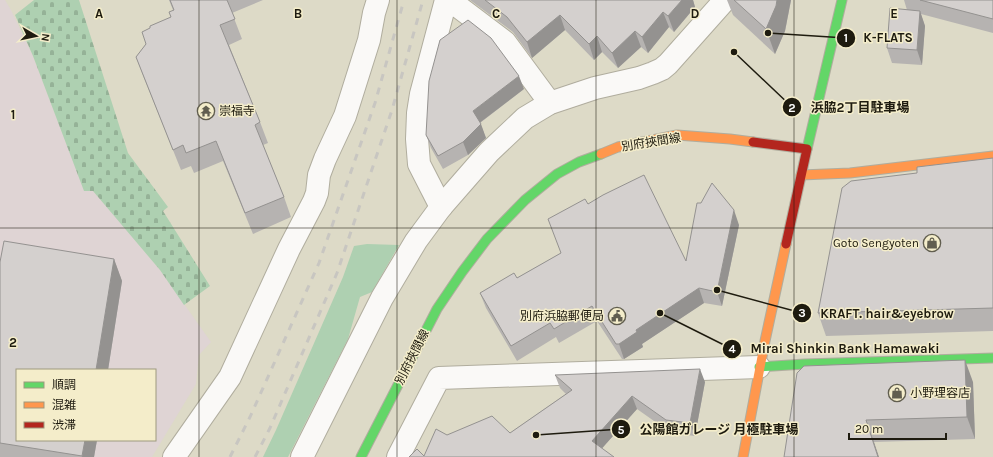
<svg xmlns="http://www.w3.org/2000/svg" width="993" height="457" font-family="Karla,'Noto Sans JP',sans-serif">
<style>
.education{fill:#dfd4d4;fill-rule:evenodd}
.green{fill:#aed0b1}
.cemetery{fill:url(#cemetery-stones)}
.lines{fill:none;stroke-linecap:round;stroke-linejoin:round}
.street-casing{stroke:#b0ad9e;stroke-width:24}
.fast-casing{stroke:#b0ad9e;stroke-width:11}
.slow-casing{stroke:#b0ad9e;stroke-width:11}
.jam-casing{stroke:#b0ad9e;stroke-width:11}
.street{stroke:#faf9f7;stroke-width:22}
.fast{stroke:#63d668;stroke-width:9}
.slow{stroke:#ff974d;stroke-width:9}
.jam{stroke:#b3261e;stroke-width:9}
.rail{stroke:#c8c6c1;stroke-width:3;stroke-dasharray:7 7;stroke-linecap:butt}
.wall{fill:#b6b3b1}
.shaded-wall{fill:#949290}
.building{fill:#d4d0ce;stroke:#949290}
.grid{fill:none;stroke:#1e1b0f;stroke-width:1;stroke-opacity:0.55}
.labels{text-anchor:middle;stroke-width:3;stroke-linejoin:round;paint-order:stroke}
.poi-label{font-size:12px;fill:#1e1b0f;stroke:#f4edca;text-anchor:start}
.street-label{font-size:12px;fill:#1e1b0f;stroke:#f4edca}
.grid-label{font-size:13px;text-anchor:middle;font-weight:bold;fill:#1e1b0f;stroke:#f4edca;stroke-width:3;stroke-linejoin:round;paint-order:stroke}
.leader{fill:none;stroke:#1e1b0f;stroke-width:1.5}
.callout-dot{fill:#1e1b0f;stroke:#f4edca;stroke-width:1.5}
.mark-label{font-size:12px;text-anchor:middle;font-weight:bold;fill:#fff}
.callout-label{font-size:13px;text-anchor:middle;font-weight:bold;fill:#1e1b0f;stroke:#f4edca;stroke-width:3;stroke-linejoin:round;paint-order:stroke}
</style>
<defs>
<pattern id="cemetery-stones" width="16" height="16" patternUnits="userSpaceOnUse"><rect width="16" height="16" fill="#aed0b1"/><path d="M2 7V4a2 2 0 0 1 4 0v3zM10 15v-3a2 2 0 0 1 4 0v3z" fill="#95b297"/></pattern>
</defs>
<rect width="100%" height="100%" fill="#dddac7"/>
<path class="education" d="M0,0h5l6,10 22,46 51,134 9,1 32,37 35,42 51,72 -12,13 -3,29 -44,73h-152zM17,370h138v70h-138z"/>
<path class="green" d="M367,244l32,1 -27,47 -12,5 -12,42 -60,118h-25l13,-27 67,-153 11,-31z"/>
<path class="cemetery" d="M34,0h45l49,153 40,54 -5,4 47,75 -26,19 -24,-35 -67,-79h-9l-51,-135 -18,-41z"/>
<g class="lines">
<defs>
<g id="street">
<path d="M446,0l14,8 45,34 45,61"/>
<path d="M441,207l-22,-43 -2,-25 1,-26 3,-19 25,-94"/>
<path d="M174,457l56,-80 59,-128 25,-48 3,-8 2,-18 6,-16 20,-43 24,-76 5,-27 4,-13"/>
<path d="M302,457l80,-159 34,-57 25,-34 48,-55 36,-34 25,-15 45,-15 44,-10 14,-5 9,-4 6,-5 57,-64"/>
<path d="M398,457l41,-79 320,-11"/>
</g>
<g id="fast">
<path d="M807,149l35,-149"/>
<path d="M759,367l46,-3 188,-6"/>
<path d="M361,457l76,-148 25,-37 25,-33 38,-39 32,-26 22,-12 22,-8"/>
</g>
<g id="slow">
<path d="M601,154l17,-7 59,-12 53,4 23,3"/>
<path d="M801,175l49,-2 143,-17"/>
<path d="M743,457l22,-116 21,-97"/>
</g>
<path id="jam" d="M753,142l54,7 -21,95"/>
</defs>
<use href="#street" class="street-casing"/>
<use href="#fast" class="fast-casing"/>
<use href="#slow" class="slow-casing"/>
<use href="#jam" class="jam-casing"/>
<use href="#street" class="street"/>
<use href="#fast" class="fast"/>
<use href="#slow" class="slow"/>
<use href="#jam" class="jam"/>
<g class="rail">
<path d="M230,457l20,-40 69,-154 56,-160 29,-103"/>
<path d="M255,457l15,-29 67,-155 55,-163 31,-110"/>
</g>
</g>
<g class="wall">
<path d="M169,0h94l-31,13 10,26 -13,6 31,77 8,21 -5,2 21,52 7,20 -38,17 -30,-73 -29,12 -3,-7 -10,4 -37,-92 -8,-21 10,-13 4,-16 21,-11 2,-7z"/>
<path d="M470,0h223l2,7 -21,25 -5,-5 -21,26 -7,-6 -23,21 -16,-16 -8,8 -29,-30 -33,28 -19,-26z"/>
<path d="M727,0h64l-6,31 -10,23 -42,-39z"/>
<path d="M904,0h89v33l-72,-19 4,12 -3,39 -30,-2 -5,-15 20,-38z"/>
<path d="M524,89l-44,34 6,15 -18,17 -25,14 -12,-21 -5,-13z"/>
<path d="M993,158v173l-167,5 -8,-23 99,-140z"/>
<path d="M701,203l38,22 -17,81 -18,-3 -62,41 1,3 -19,12h-2l-25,-38 -38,22 -3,-6 -39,24 -31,-53 -6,-15 37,-15 44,-25 27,-49 98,57z"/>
<path d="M114,259l8,22 -14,89h-91v70h80l-3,17h-94v-195z"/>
<path d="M797,373l176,9 2,57 -101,3z"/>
<path d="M555,375l150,7 -10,54 -24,-3 -34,-24 -35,39 -178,8 23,-21 63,-2 56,-39 -6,-6z"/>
</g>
<g class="shaded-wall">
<path d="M682,0h11l2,7 -21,25 -6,-16z"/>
<path d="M777,0h14l-6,31 -10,23 -9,-25z"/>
<path d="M920,11l5,15 -3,39 -5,-15z"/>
<path d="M663,12l6,15 -21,26 -6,-16z"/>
<path d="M560,15l5,15 -33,28 -5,-16z"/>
<path d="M635,31l6,16 -23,21 -6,-15z"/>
<path d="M597,36l5,16 -8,8 -5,-16z"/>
<path d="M519,76l5,13 -46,35 -5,-13z"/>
<path d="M481,124l5,14 -18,17 -5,-13z"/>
<path d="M734,210l5,15 -17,81 -5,-14z"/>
<path d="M114,259l8,22 -14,89h-12z"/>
<path d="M699,288l5,15 -62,41 1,3 -19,12 -5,-15 17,-14z"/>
<path d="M965,360l8,22 2,57 -8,-22z"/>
<path d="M700,369l5,13 -10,54 -5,-13z"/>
<path d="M632,396l5,13 -40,45 -5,-13z"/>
<path d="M866,420l8,22 5,15h-1z"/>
<path d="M85,440h12l-3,17h-12z"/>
</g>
<g class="building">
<path d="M170,0h57l8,19 -15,6 40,97 -5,3 29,72 -39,16 -29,-72 -30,12 -3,-8 -10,5 -37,-93 10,-13 -4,-12 8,-4v-2l21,-9 -2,-5 5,-2z"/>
<path d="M485,0h197l-14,16 -5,-4 -21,25 -7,-6 -23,22 -15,-17 -8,8 -29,-29 -33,27 -20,-25z"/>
<path d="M734,0h43l-1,6 -10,23z"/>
<path d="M920,0h73v19z"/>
<path d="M890,8l30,3 -3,39 -30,-2z"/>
<path d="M468,20l23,18 28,38 -46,35 8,13 -18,18 -25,14 -12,-21 3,-54 11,-41z"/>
<path d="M993,158v150l-175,5 24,-125 9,-7 66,-8v-6z"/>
<path d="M644,175l42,86 11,-58h4l11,-20 22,27 -17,82 -18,-4 -63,42 1,2 -18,12h-3l-24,-38 -38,23 -4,-6 -39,23 -31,-53 34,-20 3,5 44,-25 -13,-34 37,-20 3,5 15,-9z"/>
<path d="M4,241l110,18 -18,111h-79v70h68l-3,16 -82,-13v-181z"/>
<path d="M965,360l2,57 -101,3 12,37h-94l13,-84 7,-7z"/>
<path d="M700,369l-10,54 -24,-3 -34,-24 -40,45 22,16h-205l8,-8 7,7 12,-27 11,6 45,-19 18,17 62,-43 -17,-15z"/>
</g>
<path class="grid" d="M199,0v457M397,0v457M596,0v457M794,0v457M0,228h993"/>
<defs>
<symbol id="temple-ring" viewBox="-11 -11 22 22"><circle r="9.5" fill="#f4edca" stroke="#615e4f" stroke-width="1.5"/><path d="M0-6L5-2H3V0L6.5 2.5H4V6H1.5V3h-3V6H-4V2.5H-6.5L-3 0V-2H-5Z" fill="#615e4f"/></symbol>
<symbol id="shop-ring" viewBox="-11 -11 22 22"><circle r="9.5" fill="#f4edca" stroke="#615e4f" stroke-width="1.5"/><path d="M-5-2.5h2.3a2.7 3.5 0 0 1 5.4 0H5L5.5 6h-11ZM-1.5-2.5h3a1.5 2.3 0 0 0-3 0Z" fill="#615e4f"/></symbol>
<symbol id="civic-ring" viewBox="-11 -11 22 22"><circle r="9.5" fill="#f4edca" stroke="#615e4f" stroke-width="1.5"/><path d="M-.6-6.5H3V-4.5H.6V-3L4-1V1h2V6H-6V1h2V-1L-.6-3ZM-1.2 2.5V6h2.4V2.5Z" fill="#615e4f"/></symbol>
</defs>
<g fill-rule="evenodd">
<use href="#temple-ring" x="196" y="101" width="20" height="20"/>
<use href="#shop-ring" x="922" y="233" width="20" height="20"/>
<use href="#civic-ring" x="607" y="306" width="20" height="20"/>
<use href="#shop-ring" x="887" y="383" width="20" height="20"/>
</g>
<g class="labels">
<g class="poi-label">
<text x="219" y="115">崇福寺</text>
<text x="919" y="247" text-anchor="end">Goto Sengyoten</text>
<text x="604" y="320" text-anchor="end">別府浜脇郵便局</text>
<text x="910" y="397">小野理容店</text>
</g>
<g class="street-label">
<text transform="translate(651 142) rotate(-9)" y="4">別府挾間線</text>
<text transform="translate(412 357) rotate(-63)" y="4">別府挾間線</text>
</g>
</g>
<g class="grid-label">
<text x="99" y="18">A</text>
<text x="298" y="18">B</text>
<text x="496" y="18">C</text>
<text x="695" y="18">D</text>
<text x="894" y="18">E</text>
<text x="13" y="119">1</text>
<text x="13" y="347">2</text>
</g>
<path class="leader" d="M768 33L846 38M734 52L792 107M717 290L802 313M660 313L732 349M536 435L621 429"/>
<g class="callout-dot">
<circle cx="768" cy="33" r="4"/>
<circle cx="734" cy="52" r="4"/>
<circle cx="717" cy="290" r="4"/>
<circle cx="660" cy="313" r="4"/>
<circle cx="536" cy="435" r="4"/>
<circle cx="846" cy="38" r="10"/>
<circle cx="792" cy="107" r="10"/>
<circle cx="802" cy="313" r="10"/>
<circle cx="732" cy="349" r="10"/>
<circle cx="621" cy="429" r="10"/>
</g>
<g class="mark-label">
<text x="846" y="42">1</text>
<text x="792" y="112">2</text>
<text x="802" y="317">3</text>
<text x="732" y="353">4</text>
<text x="621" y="434">5</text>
</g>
<g class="callout-label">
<text x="888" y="42">K-FLATS</text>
<text x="860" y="112">浜脇2丁目駐車場</text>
<text x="887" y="318">KRAFT. hair&amp;eyebrow</text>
<text x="845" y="353">Mirai Shinkin Bank Hamawaki</text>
<text x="719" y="434">公陽館ガレージ 月極駐車場</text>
</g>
<rect x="16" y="369" width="140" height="72" fill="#f4edca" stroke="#9e997f"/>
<rect x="24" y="382" width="20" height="6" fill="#63d668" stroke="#9e997f"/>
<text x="52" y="389" font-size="12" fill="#1e1b0f">順調</text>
<rect x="24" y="402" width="20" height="6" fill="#ff974d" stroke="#9e997f"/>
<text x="52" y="409" font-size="12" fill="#1e1b0f">混雑</text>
<rect x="24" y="422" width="20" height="6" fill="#b3261e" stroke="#9e997f"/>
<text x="52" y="429" font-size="12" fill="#1e1b0f">渋滞</text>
<g transform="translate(36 36) rotate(99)" stroke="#f4edca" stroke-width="3" paint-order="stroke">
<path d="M0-3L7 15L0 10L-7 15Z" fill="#1e1b0f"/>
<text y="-6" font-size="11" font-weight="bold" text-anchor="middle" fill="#1e1b0f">N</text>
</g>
<path d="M849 433v6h97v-6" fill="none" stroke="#1e1b0f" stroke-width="2"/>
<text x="855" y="433" font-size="12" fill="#1e1b0f" stroke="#f4edca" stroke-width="3" paint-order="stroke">20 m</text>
</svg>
